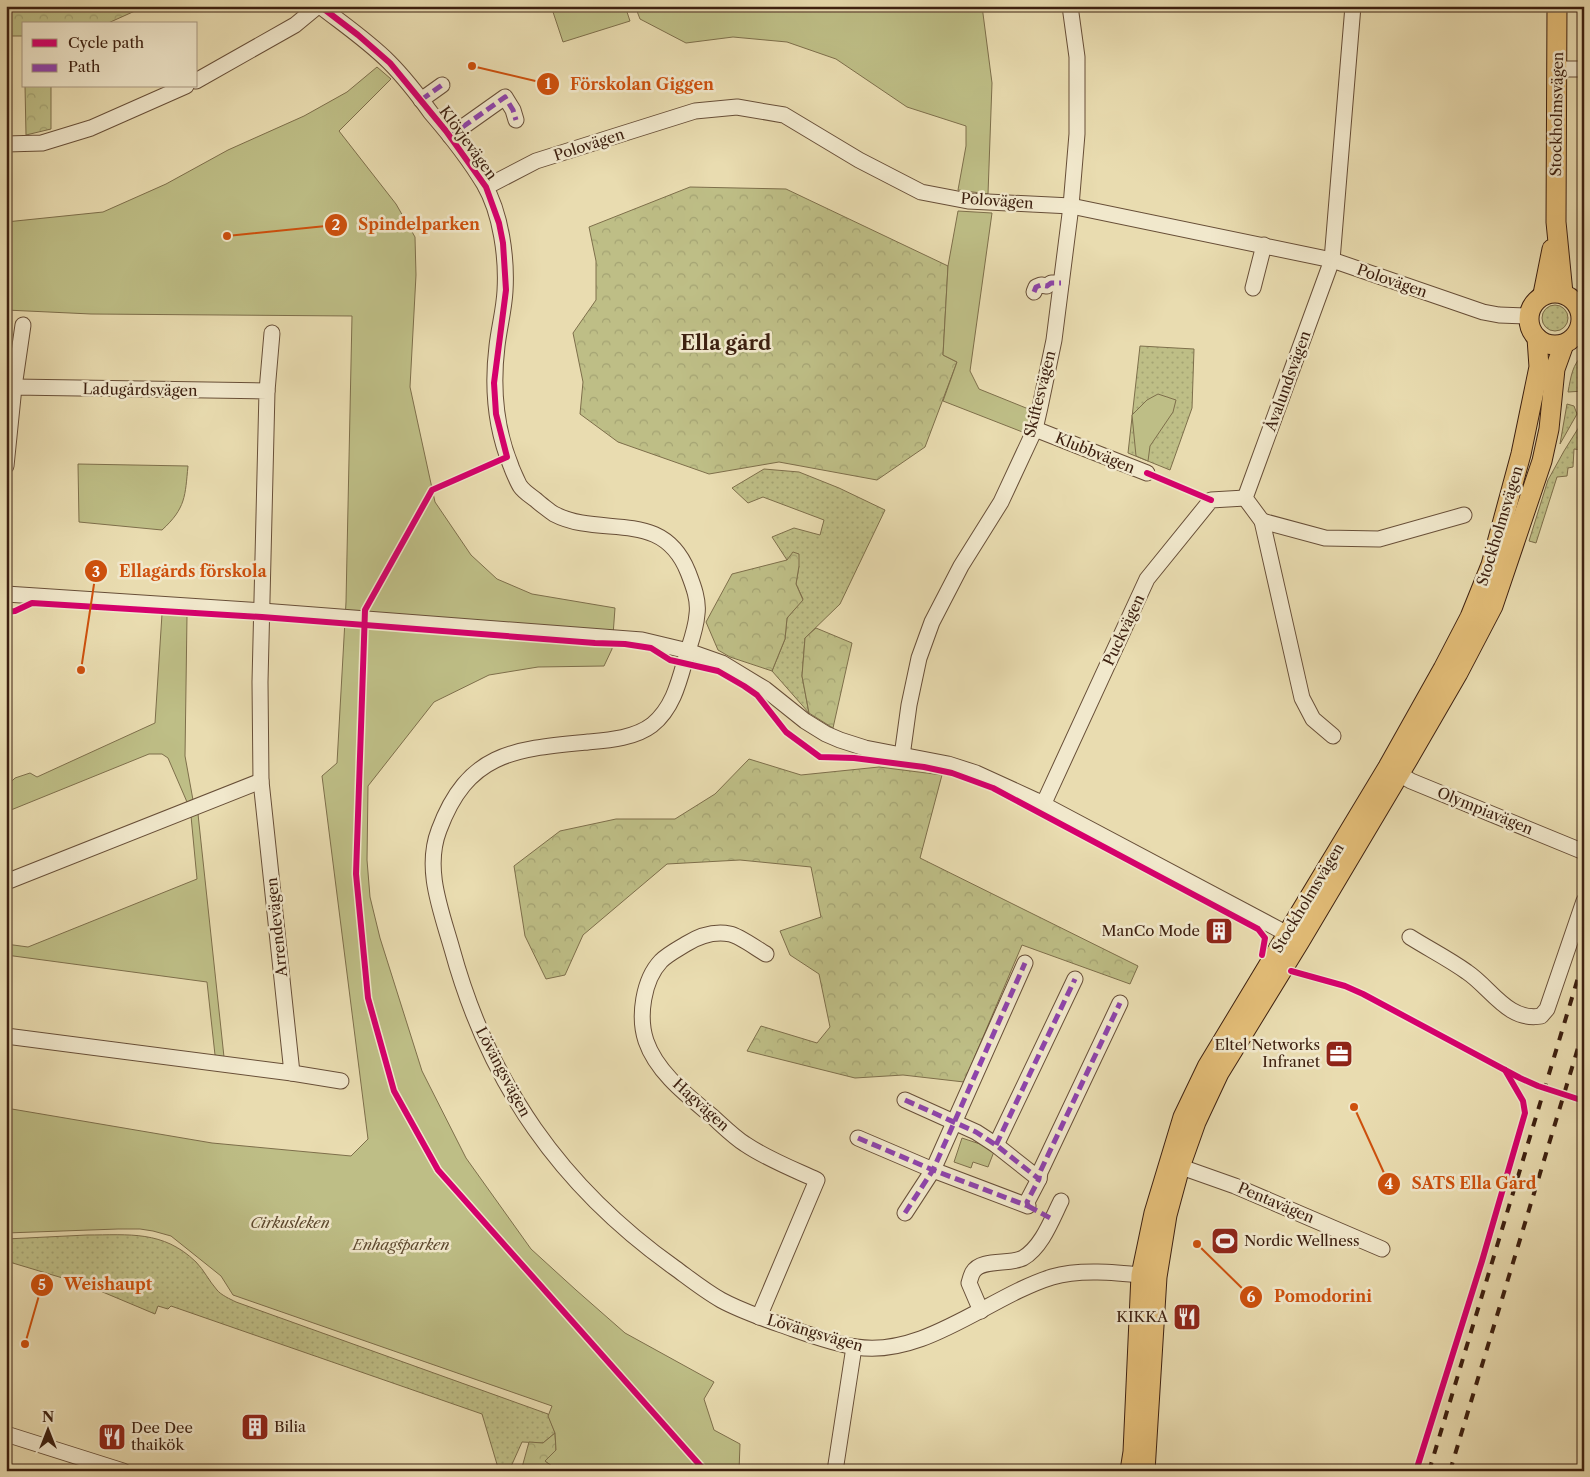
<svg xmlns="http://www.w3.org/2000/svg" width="1590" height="1477" font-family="'Libre Caslon Text',serif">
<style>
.grass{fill:url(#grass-dots);stroke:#7e6f4b}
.forest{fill:url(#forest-crowns);stroke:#7e6f4b}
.park{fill:#bebe86;stroke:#7e6f4b}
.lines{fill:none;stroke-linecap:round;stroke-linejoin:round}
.minor-casing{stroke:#684f38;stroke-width:17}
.major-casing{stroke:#3d2010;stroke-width:21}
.minor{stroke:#f1e8cc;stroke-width:15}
.major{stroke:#e4be78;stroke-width:19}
.rail{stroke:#3d2010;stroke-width:4;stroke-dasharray:9 9;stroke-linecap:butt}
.quiet{stroke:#8e44ad;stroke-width:5;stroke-dasharray:10 5;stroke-linecap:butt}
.cycleway-casing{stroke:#f1e8cc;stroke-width:9}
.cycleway{stroke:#d6006c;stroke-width:6}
.labels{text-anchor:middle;stroke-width:5;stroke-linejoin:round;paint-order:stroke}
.street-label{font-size:15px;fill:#3d2010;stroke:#f1e8cc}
.poi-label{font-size:15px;fill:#3d2010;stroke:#f1e8cc;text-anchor:end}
.park-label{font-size:15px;font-style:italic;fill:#5d482e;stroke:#f1e8cc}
.district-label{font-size:20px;font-weight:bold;fill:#3d2010;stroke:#f1e8cc}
.leader{fill:none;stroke:#ce500d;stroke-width:2}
.callout-dot{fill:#ce500d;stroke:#f1e8cc;stroke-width:2}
.mark-label{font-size:15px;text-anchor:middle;font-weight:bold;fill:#fff}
.callout-label{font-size:16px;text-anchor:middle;font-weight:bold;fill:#ce500d;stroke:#f1e8cc;stroke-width:5;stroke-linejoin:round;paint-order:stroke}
</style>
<defs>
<pattern id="grass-dots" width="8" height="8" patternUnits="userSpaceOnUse" patternTransform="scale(1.25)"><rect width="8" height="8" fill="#bebe86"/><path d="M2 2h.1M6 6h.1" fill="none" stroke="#a4a373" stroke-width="1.8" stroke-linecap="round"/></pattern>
<pattern id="forest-crowns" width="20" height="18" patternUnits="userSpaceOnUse" patternTransform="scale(1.25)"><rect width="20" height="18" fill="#bebe86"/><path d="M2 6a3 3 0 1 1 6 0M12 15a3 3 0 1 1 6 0" fill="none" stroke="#a4a373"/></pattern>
</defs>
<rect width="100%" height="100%" fill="#e9dcb0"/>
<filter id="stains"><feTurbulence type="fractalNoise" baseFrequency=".004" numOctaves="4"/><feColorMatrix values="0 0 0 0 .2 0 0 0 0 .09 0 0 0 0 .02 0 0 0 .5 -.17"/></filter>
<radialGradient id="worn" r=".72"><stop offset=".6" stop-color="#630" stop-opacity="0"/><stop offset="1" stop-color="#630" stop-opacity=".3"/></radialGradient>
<g class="grass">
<circle cx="1555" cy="318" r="13"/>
<path d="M1140,346l54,3 -2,59 -22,62 -42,-17z"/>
<path d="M1584,354v37l-16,1c3,-15 4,-28 16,-38z"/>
<path d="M1567,404l7,2 3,8 -17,30z"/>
<path d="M1584,419v20l-3,2 2,9 -9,-1 -1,18 -5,1 -1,8 -10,1 -21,66 -7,-2 19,-61 16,-29z"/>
<path d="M764,469l35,3 40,16 46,22 -45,94 -35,34 -3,38 7,37 -37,-42 13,-32 2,-21 16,-19 -7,-15 3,-18 -12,-6 -15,-23 22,-9 26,7 4,-15 -61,-23 -15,6 -16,-15z"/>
<path d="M87,1235c42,0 76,-5 109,27 8,8 13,19 21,28 4,5 13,9 19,12l312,112 7,19 -12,10 -21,-1 -13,29h-10l-17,-57 -311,-108 -3,3 -10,-3 -3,8 -69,-29 -80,-24v-22z"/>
</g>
<g class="forest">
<path d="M6,6h140l-40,18h-82v12h-18z"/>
<path d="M25,86h26v43l-25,6z"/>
<path d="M690,187l96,2 162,77 -5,89 14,7 -32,85 -48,33 -98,-18 -70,12 -91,-32 -38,-28 3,-32 -10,-49 23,-33v-39l-7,-34z"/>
<path d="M793,552l6,2v12l-3,18 7,16 -16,18 -2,21 -13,32 -42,-14 -12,-7 -12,-28 26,-48 55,-14z"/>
<path d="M816,628l36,15 -19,85 -24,-15 -7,-37 3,-38z"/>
<path d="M749,759l52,16 78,-8 63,8 -22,83 218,108 -8,18 -108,-39 -58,137 -61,-7 -48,3 -108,-27 14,-25 56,17 13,-16 -11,-53 -29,-19 -10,-24 41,-14 -10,-50 -71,-7 -73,4 -84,71 -18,40 -19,4 -21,-43 -11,-70 46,-35 56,-12h59l40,-25z"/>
<path d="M555,1433l1,17 -11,11 14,10h-38l8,-29 14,1z"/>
</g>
<g class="park">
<path d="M551,6h74l5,15 -67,21z"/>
<path d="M635,6h347l10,77 -4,111 -30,-4 8,-44v-20l-59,-19 -71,-48 -49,-17 -54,-5 -47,6 -46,-24z"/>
<path d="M377,67l14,12 -52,52 57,73 19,33 1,38 -6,112 25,115 36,53 26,24 35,15 83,14 -3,41 -8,17 -66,1 -49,8 -55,27 -66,84 -1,74 3,37 10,41 42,133 44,87 65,91 45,41 49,43 89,49 -10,17 10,31 26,14 -1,27h-180l-14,-10 11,-11 -1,-17 -7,-17 4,-10 -319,-111 -12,-19 -50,-40 -18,-5 -13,-2h-22l-112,4v-125l206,35 139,13 17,-17 -46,-363 15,-13 9,-161 6,-286 -261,-2 -85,-4v-88l97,-10 63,-28 62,-34 76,-34 43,-24z"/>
<path d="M958,211l34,2 -22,158 9,18 52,21 -6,23 -82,-32 14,-39 -14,-7 5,-89z"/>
<path d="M1158,394l18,6 -3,12 -23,34 -2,15 -12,-5 -4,-41 15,-15z"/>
<path d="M78,464l110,2c-3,30 -2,42 -26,64l-83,-8z"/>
<path d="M162,614l25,2 -2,140 8,44 -6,2 -19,-44 -6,-4h-13l-143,58 2,-27 7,-7 15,-5 7,4 118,-54z"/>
<path d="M198,814l26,243 -9,-2 -8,-73 -201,-27v-11l22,3 169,-68 -6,-63z"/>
<path d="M962,1138l33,11 -7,18 -15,-5 -2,6 -17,-6z"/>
</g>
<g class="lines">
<defs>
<g id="minor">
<path d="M320,6c23,18 48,35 69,56 15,15 29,33 42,51 19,22 38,46 53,71 17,29 23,74 21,107 -1,19 -6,37 -8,55 -5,41 -2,81 14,120 0,1 8,19 9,20 4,6 11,10 16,14 3,3 15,12 18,14 48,25 108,-7 134,58 5,13 11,28 9,42 -1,15 -7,30 -11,43 -7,25 -13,51 -34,68 -17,13 -42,15 -64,17 -74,7 -120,10 -149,88 -15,39 2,80 13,119 37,135 109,238 223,319 15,11 30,23 46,32 22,12 47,20 72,29 20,7 42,15 63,18 68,11 134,-51 196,-70 29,-9 69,-4 99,-1"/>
<path d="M1557,69h27"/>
<path d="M196,81l99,-56 23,-19"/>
<path d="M421,100l21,-15"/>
<path d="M450,136l55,-39 8,13 3,10"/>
<path d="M6,144l36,-1 49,-15 95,-42"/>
<path d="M486,187l50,-26 159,-50 42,-4 47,8 75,45 62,32 47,9 103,5 261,54 151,52 16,3 29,1"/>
<path d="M1253,288l11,-43"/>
<path d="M1034,292l2,-5 5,-2 6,1 4,-3h10"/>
<path d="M1579,307l5,3"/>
<path d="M1576,334l8,1"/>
<path d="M14,387l9,-62"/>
<path d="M267,391l5,-58"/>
<path d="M1035,429l112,44"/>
<path d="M6,466l8,-79 253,4 -7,291 1,99 31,292 -286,-37"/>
<path d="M1262,521l63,17 54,1 85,-24"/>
<path d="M6,594l256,17 380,29 46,11 34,12 43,26 40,32 21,13 14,6 25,8 83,16 28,9 59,27 262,139"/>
<path d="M1333,736l-20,-17 -11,-21 -40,-177 -17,-23 87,-238 21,-254"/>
<path d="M902,756l7,-51 10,-47 13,-36 29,-56 40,-64 34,-73 5,-22 14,-67 17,-134 6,-72v-77l-7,-51"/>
<path d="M1391,769l20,12 173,71"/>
<path d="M1043,805l104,-226 64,-79 34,-2"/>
<path d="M6,882l255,-101"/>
<path d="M1410,937c19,12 39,22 57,35 24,16 41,50 74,44l6,-7 37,-108"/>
<path d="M292,1073l49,8"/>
<path d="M905,1100l71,32 20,13 43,34 1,-7 80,-169"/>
<path d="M858,1138l75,32 95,36 -1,-4 12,-23"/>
<path d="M996,1145l79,-166"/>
<path d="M1170,1163l65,23 147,63"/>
<path d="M905,1213l28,-43 92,-207"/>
<path d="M981,1311l-12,-28c1,-3 2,-8 4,-11 8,-14 37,-7 50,-14 19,-11 29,-39 38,-57"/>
<path d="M759,1317l58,-137c-24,-11 -50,-21 -72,-36 -11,-7 -22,-18 -32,-27 -25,-21 -56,-44 -67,-76 -8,-24 -3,-61 15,-80 7,-7 17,-12 25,-17 13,-8 29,-13 44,-10 10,2 27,15 36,20"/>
<path d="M6,1434l117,37"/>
<path d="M835,1471l19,-124"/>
</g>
<g id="major">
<path d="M1557,6l-1,216 7,71"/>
<circle cx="1555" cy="319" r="26"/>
<path d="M1543,294l9,-45"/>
<path d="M1130,1471l3,-19 8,-177 13,-62 29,-96 24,-50 181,-300 55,-98 27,-52 21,-52 30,-111 18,-87 -2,-29"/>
<path d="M1145,1471l12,-194 10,-62 13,-48 16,-45 23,-49 81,-132 110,-185 48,-83 35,-67 49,-145 7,-32 6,-60 9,-25"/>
</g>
</defs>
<use href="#minor" class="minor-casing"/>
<use href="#major" class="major-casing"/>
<use href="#minor" class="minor"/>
<use href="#major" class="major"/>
<g class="rail">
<path d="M1429,1471l155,-513"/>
<path d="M1450,1471l134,-443"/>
</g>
<g class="quiet">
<path d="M421,100l21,-15"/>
<path d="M450,136l55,-39 8,13 3,10"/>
<path d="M1034,292l2,-5 5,-2 6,1 4,-3h10"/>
<path d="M905,1100l71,32 20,13 43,34 1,-7 80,-169"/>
<path d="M858,1138l75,32 95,36 -1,-4 12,-23"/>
<path d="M996,1145l79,-166"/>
<path d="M1028,1206l24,13"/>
<path d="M905,1213l28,-43 92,-207"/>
</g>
<defs>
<g id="cycleway">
<path d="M320,6l38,29 32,28 56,68 40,56 13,36 4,20 3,47 -12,93 2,31 11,43 -75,33 -67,120 -9,264 12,124 26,93 44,79 267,301"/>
<path d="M1147,473l64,27"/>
<path d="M6,612l9,-1 17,-8 230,14 333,26 30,1 26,4 19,12 48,11 26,15 13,9 29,37 34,25 34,1 70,9 28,6 41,15 265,141 7,9 -3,17"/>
<path d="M1291,971l54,15 18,8 157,84 18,8 46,15"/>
<path d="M1416,1471l66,-210 43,-148 -2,-12 -18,-31"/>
</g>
</defs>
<use href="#cycleway" class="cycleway-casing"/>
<use href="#cycleway" class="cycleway"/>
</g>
<defs>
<symbol id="building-square" viewBox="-11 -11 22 22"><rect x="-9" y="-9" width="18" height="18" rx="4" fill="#8f2418" stroke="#f1e8cc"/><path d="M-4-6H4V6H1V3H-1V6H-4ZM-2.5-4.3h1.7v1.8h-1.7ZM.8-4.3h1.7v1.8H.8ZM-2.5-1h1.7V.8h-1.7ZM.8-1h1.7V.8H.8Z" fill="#fff"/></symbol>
<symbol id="office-square" viewBox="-11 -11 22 22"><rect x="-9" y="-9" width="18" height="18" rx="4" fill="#8f2418" stroke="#f1e8cc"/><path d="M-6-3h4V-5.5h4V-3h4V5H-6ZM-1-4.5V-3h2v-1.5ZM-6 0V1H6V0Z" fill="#fff"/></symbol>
<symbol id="stadium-square" viewBox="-11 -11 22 22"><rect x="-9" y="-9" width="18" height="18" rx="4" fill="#8f2418" stroke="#f1e8cc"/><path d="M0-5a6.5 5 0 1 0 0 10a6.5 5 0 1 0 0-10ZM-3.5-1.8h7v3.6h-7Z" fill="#fff"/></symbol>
<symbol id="restaurant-square" viewBox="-11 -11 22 22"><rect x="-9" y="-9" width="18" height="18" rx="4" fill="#8f2418" stroke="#f1e8cc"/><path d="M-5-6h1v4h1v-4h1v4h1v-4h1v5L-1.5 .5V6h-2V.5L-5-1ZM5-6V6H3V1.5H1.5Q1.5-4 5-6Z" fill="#fff"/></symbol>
</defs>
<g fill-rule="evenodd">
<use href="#building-square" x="1203" y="915" width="32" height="32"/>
<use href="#office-square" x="1323" y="1038" width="32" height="32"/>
<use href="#stadium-square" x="1209" y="1225" width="32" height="32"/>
<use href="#restaurant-square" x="1171" y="1301" width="32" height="32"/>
<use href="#building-square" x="239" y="1411" width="32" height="32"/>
<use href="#restaurant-square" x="96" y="1421" width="32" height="32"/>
</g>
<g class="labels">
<g class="street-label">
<text transform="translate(1557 114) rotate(-89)" y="5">Stockholmsvägen</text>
<text transform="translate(468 143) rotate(54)" y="5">Klövjevägen</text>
<text transform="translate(589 145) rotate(-18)" y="5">Polovägen</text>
<text transform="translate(997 201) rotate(4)" y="5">Polovägen</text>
<text transform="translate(1392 281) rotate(19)" y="5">Polovägen</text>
<text transform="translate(1288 381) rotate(-70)" y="5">Åvalundsvägen</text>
<text transform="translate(140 390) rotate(1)" y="5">Ladugårdsvägen</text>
<text transform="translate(1040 394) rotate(-76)" y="5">Skiftesvägen</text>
<text transform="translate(1095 453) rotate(22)" y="5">Klubbvägen</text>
<text transform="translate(1500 526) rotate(-73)" y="5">Stockholmsvägen</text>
<text transform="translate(1124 630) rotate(-65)" y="5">Puckvägen</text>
<text transform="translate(1485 811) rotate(22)" y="5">Olympiavägen</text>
<text transform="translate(1308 898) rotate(-59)" y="5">Stockholmsvägen</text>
<text transform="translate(277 927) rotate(-96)" y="5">Arrendevägen</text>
<text transform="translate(503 1072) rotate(62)" y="5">Lövängsvägen</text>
<text transform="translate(701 1105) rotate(42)" y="5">Hagvägen</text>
<text transform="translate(1276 1203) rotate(23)" y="5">Pentavägen</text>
<text transform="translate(815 1333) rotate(16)" y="5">Lövängsvägen</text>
</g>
<g class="poi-label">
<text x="1200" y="936">ManCo Mode</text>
<text x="1320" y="1050">Eltel Networks<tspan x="1320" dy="17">Infranet</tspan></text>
<text x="1244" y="1246" text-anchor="start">Nordic Wellness</text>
<text x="1168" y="1322">KIKKA</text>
<text x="274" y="1432" text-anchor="start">Bilia</text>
<text x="131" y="1433" text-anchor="start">Dee Dee<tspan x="131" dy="17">thaikök</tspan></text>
</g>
<g class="park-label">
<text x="290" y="1228">Cirkusleken</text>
<text x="401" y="1250">Enhagsparken</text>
</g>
<g class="district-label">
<text x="726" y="350">Ella gård</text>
</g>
</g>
<path class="leader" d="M472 66L548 84M227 236L336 225M81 670L96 571M1354 1107L1389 1184M25 1344L42 1285M1197 1244L1251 1297"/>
<g class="callout-dot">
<circle cx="472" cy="66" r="5"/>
<circle cx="227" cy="236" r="5"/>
<circle cx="81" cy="670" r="5"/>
<circle cx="1354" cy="1107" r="5"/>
<circle cx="25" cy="1344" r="5"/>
<circle cx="1197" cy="1244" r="5"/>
<circle cx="548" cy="84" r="12"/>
<circle cx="336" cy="225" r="12"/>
<circle cx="96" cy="571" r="12"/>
<circle cx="1389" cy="1184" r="12"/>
<circle cx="42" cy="1285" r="12"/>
<circle cx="1251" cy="1297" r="12"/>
</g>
<g class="mark-label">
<text x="548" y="89">1</text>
<text x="336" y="230">2</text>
<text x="96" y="577">3</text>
<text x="1389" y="1189">4</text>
<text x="42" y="1290">5</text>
<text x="1251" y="1302">6</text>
</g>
<g class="callout-label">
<text x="642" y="90">Förskolan Giggen</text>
<text x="419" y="230">Spindelparken</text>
<text x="193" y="577">Ellagårds förskola</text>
<text x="1474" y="1189">SATS Ella Gård</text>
<text x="108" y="1290">Weishaupt</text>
<text x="1323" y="1302">Pomodorini</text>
</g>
<rect width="1590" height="1477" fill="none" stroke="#e9dcb0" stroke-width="25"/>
<rect x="8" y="8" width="1575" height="1462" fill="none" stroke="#3d2010" stroke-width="2.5"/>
<rect x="12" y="12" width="1565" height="1452" fill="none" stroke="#3d2010"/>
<rect x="22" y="22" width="175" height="65" fill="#f1e8cc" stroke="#a99881"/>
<rect x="32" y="39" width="25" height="8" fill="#d6006c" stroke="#a99881"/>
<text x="68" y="48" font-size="15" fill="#3d2010">Cycle path</text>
<rect x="32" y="64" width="25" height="8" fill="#8e44ad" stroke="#a99881"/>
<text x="68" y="72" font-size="15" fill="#3d2010">Path</text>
<g transform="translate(48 1430)" stroke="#f1e8cc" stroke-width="4" paint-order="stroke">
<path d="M0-4L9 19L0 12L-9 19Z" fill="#3d2010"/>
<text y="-8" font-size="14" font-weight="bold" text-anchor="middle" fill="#3d2010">N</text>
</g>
<rect width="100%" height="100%" filter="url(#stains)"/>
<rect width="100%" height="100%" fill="url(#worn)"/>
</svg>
